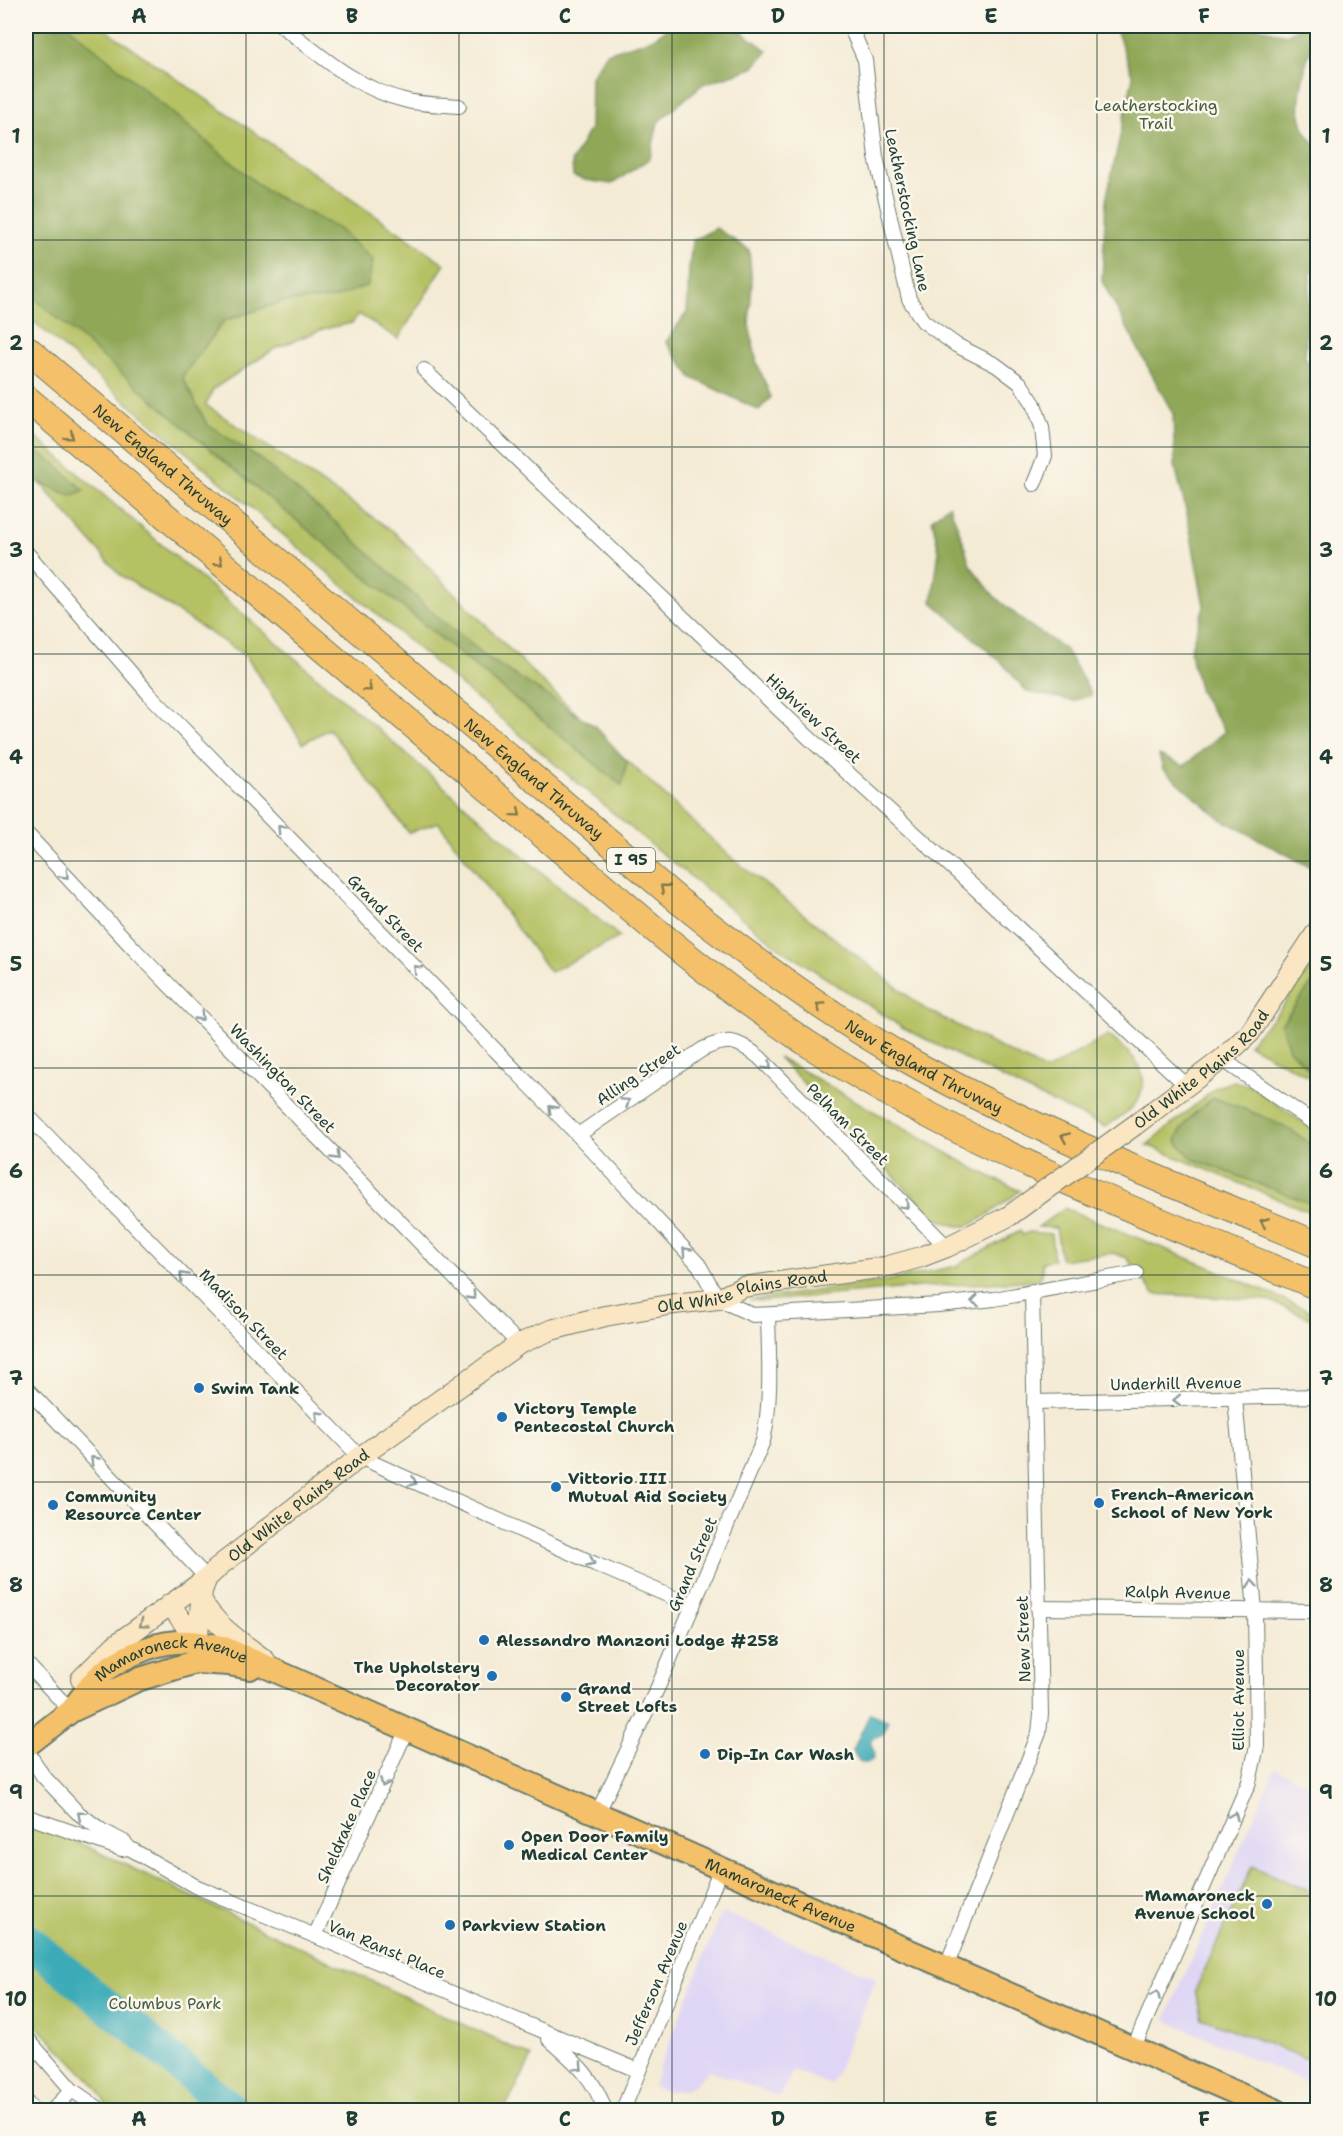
<svg xmlns="http://www.w3.org/2000/svg" width="1343" height="2136" font-family="'Shantell Sans',sans-serif">
<style>
.built{fill:#dfd5f5}
.green{fill:#b5c163;stroke:#6a7f4c;stroke-width:1.5}
.forest{fill:#90a759;stroke:#587246;stroke-width:1.5}
.water{fill:#3babb7;stroke:#2d7476;stroke-width:1.5}
.lines{fill:none;stroke-linecap:round;stroke-linejoin:round}
.river{stroke:#3babb7;stroke-width:33}
.street-casing{stroke:#6a7a6c;stroke-width:16}
.secondary-casing{stroke:#6a7a6c;stroke-width:22}
.primary-casing{stroke:#6a7a6c;stroke-width:26}
.highway-casing{stroke:#6a7a6c;stroke-width:28}
.street{stroke:#fff;stroke-width:14}
.secondary{stroke:#fbe6c3;stroke-width:20}
.primary{stroke:#f4c16a;stroke-width:22}
.highway{stroke:#f4c16a;stroke-width:26}
.secondary-bridge-casing{stroke:#6a7a6c;stroke-width:22;stroke-linecap:butt}
.secondary-bridge{stroke:#fbe6c3;stroke-width:20}
.oneway{stroke:#7f784c}
.oneway2{stroke:#8f9e9a}
.oneway3{stroke:#8d927c}
.grid{fill:none;stroke:#1f3d34;stroke-width:1.5;stroke-opacity:0.55}
.poi-dot{fill:#1f6fb2;stroke:#fbf7ec;stroke-width:2}
.labels{text-anchor:middle;stroke-width:5;stroke-linejoin:round;paint-order:stroke}
.shield{fill:#fbf7ec;stroke:#61756b;stroke-width:1.5}
.shield-label{font-size:15px;font-weight:bold;fill:#1f3d34}
.park-label{font-size:16px;fill:#445e40;stroke:#fbf7ec}
.street-label{font-size:16px;fill:#1f3d34;stroke:#fbf7ec}
.poi-label{font-size:16px;font-weight:bold;fill:#1f3d34;stroke:#fbf7ec;text-anchor:start}
.neatline{fill:none;stroke:#1f3d34;stroke-width:2}
.grid-label{font-size:20px;text-anchor:middle;font-weight:bold;fill:#1f3d34}
</style>
<rect width="100%" height="100%" fill="#fbf7ec"/>
<filter id="ink" filterUnits="userSpaceOnUse"><feTurbulence type="fractalNoise" baseFrequency=".0167" numOctaves="2"/><feDisplacementMap in="SourceGraphic" scale="12" xChannelSelector="R" yChannelSelector="G"/><feConvolveMatrix kernelMatrix="1 2 1 2 8 2 1 2 1" color-interpolation-filters="sRGB"/></filter>
<filter id="wash" filterUnits="userSpaceOnUse"><feTurbulence type="fractalNoise" baseFrequency=".008" numOctaves="4" result="noise"/><feDisplacementMap in="SourceGraphic" scale="24" xChannelSelector="R" yChannelSelector="G"/><feGaussianBlur stdDeviation="1.35" result="paint"/><feColorMatrix in="noise" values="0 0 0 0 0 0 0 0 0 0 0 0 0 0 0 0 0 1.4 0 .05"/><feComposite in="paint" operator="in"/></filter>
<g filter="url(#wash)">
<rect width="100%" height="100%" fill="#f4ebd5"/>
<g class="built">
<path d="M1275,1768l42,20v299l-152,-67z"/>
<path d="M725,1913l151,65 -45,107 -38,-15 -13,27 -71,-27 -11,12 -13,8 -19,1 -14,-4 67,-169z"/>
</g>
<g class="green">
<path d="M26,26h74l345,238 -47,75 -39,-25 -7,9 -29,6 -47,19 -63,41 -7,16 187,126 141,143 200,186 191,149 121,62 62,-36c22,18 49,38 27,69 -7,9 -21,16 -29,23l-80,-37 -124,-63 -124,-80 -123,-99 -174,-146 -350,-296 -105,-91z"/>
<path d="M26,429l354,302 154,135 86,71 -70,35 -112,-150 -29,11 -80,-104 -26,14 -57,-87 -127,-82 -80,-92 -13,-5z"/>
<path d="M1317,958v123l-69,-37 31,-33z"/>
<path d="M778,1057l199,113 43,21c-10,8 -42,32 -53,35 -11,2 -23,-5 -33,-9z"/>
<path d="M1234,1081l17,5 66,46v83l-170,-70 70,-58z"/>
<path d="M1064,1208l150,61 103,45v7l-51,-21 -112,-6 -27,-36 -14,-5 -52,7 -5,-32 -18,-1z"/>
<path d="M1020,1231l2,4 7,-3 22,2 3,26 -12,2v13l-4,5 -118,7 -156,14 -14,-1 136,-19 70,-15z"/>
<path d="M26,1818l506,239 -28,53h-395l-13,-24 -70,-71z"/>
<path d="M1252,1866l65,29v168l-115,-45 -7,-27z"/>
</g>
<g class="forest">
<path d="M26,26h42l198,165 73,38 34,31 -5,25 -33,13 -53,4 -58,19 -42,56 25,47 54,36 74,62 107,99 49,39 104,66 32,36 -5,24 -402,-328 -194,-167z"/>
<path d="M672,26h61l35,25 -15,17 -50,16 -45,38 -8,36 -38,26 -27,-4 -12,-4 -1,-15 18,-33 1,-51 16,-24 45,-14z"/>
<path d="M1115,26h140l31,9 16,-9h15v25l-9,3c-6,32 -20,68 10,92l-1,118 -6,10 -6,83 13,20 -1,488 -9,1 -89,-48 -56,-49 -4,-14 25,11 41,-35 -25,-39 -10,-40 14,-46 -17,-92 -12,-48 -2,-52 -71,-133 4,-81 27,-123z"/>
<path d="M716,228l33,22 3,34 -3,41 8,38 14,34 -12,13 -67,-32 -26,-36 21,-30 2,-43 3,-28z"/>
<path d="M26,444l28,19 30,27 -12,6 -46,-19z"/>
<path d="M949,505l14,36 7,24 24,31 32,27 39,26 27,46 -19,6 -46,-9 -23,-27 -72,-63 7,-51 -7,-32z"/>
<path d="M1317,977v101l-28,-29 -8,-25z"/>
<path d="M1213,1098c36,12 75,26 104,51v57l-124,-47 -17,-18c7,-20 21,-30 37,-43z"/>
</g>
<path class="water" d="M870,1713l19,8 -6,13 -10,4 -2,6 3,8 -1,7c-11,10 -17,-1 -20,-9z"/>
<g class="lines">
<path class="river" d="M26,1939l207,171"/>
</g>
</g>
<g filter="url(#ink)">
<g class="lines">
<defs>
<g id="street">
<path d="M282,26c37,28 75,63 122,74 17,5 37,4 55,6"/>
<path d="M850,26l15,34 11,97 33,142 14,22 33,24 40,20 24,18 14,21 8,23 3,29 -11,28"/>
<path d="M424,370l384,367 167,151 212,198"/>
<path d="M26,552l124,143 428,440 121,130 19,34 35,16 186,-10 55,-6 142,-26"/>
<path d="M26,833l109,117 384,394"/>
<path d="M1222,1059l96,67"/>
<path d="M26,1114l334,343 235,107 98,42"/>
<path d="M578,1135l125,-86c26,-12 34,-9 56,8l188,190"/>
<path d="M26,1388l181,190"/>
<path d="M1034,1402l284,-6"/>
<path d="M1038,1608l280,3"/>
<path d="M26,1663l45,48"/>
<path d="M26,1749l17,27 34,36 24,18 23,12 5,6 66,38 442,184"/>
<path d="M597,1814l61,-127 105,-246c9,-40 6,-84 5,-126"/>
<path d="M26,1816l95,33 6,-1"/>
<path d="M315,1936l92,-207"/>
<path d="M946,1967l93,-234 2,-19 -9,-423"/>
<path d="M26,2037l46,53 29,20"/>
<path d="M549,2039c26,23 44,37 56,71"/>
<path d="M1133,2049l116,-267 8,-36 -2,-136 -20,-211"/>
<path d="M26,2102l7,8"/>
<path d="M53,2110l19,-20"/>
<path d="M623,2110l98,-242"/>
</g>
<g id="secondary">
<path id="s1" d="M1135,1125l87,-66 28,-26 68,-103"/>
<path d="M201,1600c15,26 40,42 64,60"/>
<path d="M170,1604l27,38"/>
<path id="s2" d="M196,1656l6,-65 5,-13 16,-15 137,-106 159,-113 32,-14 54,-14 69,-12 44,-5 25,-12 142,-20 36,-10 26,-10 62,-31"/>
<path d="M81,1679l34,-34 92,-67"/>
</g>
<g id="primary">
<path id="s3" d="M71,1711c8,-10 16,-22 26,-33 15,-17 56,-35 79,-36 16,-1 31,2 46,5l545,242 508,221"/>
<path d="M26,1746l45,-35 66,-31 58,-18 34,2 21,4"/>
</g>
<g id="highway">
<path id="s4" d="M26,348l653,553c75,60 152,116 236,163 128,71 267,124 403,181"/>
<path d="M26,398l627,530c77,64 158,123 246,171 134,74 278,128 419,188"/>
</g>
</defs>
<use href="#street" class="street-casing"/>
<use href="#secondary" class="secondary-casing"/>
<use href="#primary" class="primary-casing"/>
<use href="#highway" class="highway-casing"/>
<use href="#street" class="street"/>
<use href="#secondary" class="secondary"/>
<use href="#primary" class="primary"/>
<use href="#highway" class="highway"/>
<defs>
<path id="secondary-bridge" d="M1009,1216l126,-91"/>
</defs>
<use href="#secondary-bridge" class="secondary-bridge-casing"/>
<use href="#secondary-bridge" class="secondary-bridge"/>
</g>
<defs><path id="oneway-chevron" d="M-2-3.5L2.5 0L-2 3.5" fill="none" stroke-width="1.6" stroke-linecap="round" stroke-linejoin="round" transform="scale(1.5)"/></defs>
<g class="oneway">
<use href="#oneway-chevron" transform="translate(70 436) rotate(40)"/>
<use href="#oneway-chevron" transform="translate(219 562) rotate(40)"/>
<use href="#oneway-chevron" transform="translate(368 688) rotate(40)"/>
<use href="#oneway-chevron" transform="translate(517 813) rotate(40)"/>
<use href="#oneway-chevron" transform="translate(664 888) rotate(-140)"/>
<use href="#oneway-chevron" transform="translate(820 1006) rotate(-146)"/>
<use href="#oneway-chevron" transform="translate(1065 1137) rotate(-156)"/>
<use href="#oneway-chevron" transform="translate(1264 1222) rotate(-157)"/>
</g>
<g class="oneway2">
<use href="#oneway-chevron" transform="translate(281 829) rotate(-134)"/>
<use href="#oneway-chevron" transform="translate(65 875) rotate(47)"/>
<use href="#oneway-chevron" transform="translate(417 969) rotate(-134)"/>
<use href="#oneway-chevron" transform="translate(200 1017) rotate(46)"/>
<use href="#oneway-chevron" transform="translate(768 1066) rotate(45)"/>
<use href="#oneway-chevron" transform="translate(626 1102) rotate(-34)"/>
<use href="#oneway-chevron" transform="translate(552 1109) rotate(-134)"/>
<use href="#oneway-chevron" transform="translate(336 1156) rotate(46)"/>
<use href="#oneway-chevron" transform="translate(905 1205) rotate(45)"/>
<use href="#oneway-chevron" transform="translate(686 1251) rotate(-133)"/>
<use href="#oneway-chevron" transform="translate(183 1276) rotate(-134)"/>
<use href="#oneway-chevron" transform="translate(472 1296) rotate(46)"/>
<use href="#oneway-chevron" transform="translate(975 1301) rotate(174)"/>
<use href="#oneway-chevron" transform="translate(1177 1400) rotate(179)"/>
<use href="#oneway-chevron" transform="translate(319 1415) rotate(-134)"/>
<use href="#oneway-chevron" transform="translate(94 1460) rotate(-134)"/>
<use href="#oneway-chevron" transform="translate(413 1482) rotate(24)"/>
<use href="#oneway-chevron" transform="translate(591 1562) rotate(24)"/>
<use href="#oneway-chevron" transform="translate(1252 1584) rotate(-95)"/>
<use href="#oneway-chevron" transform="translate(384 1783) rotate(114)"/>
<use href="#oneway-chevron" transform="translate(81 1815) rotate(-140)"/>
<use href="#oneway-chevron" transform="translate(1234 1816) rotate(-67)"/>
<use href="#oneway-chevron" transform="translate(1156 1995) rotate(-67)"/>
<use href="#oneway-chevron" transform="translate(579 2067) rotate(47)"/>
</g>
<use class="oneway3" href="#oneway-chevron" transform="translate(143 1624) rotate(143)"/>
</g>
<path class="grid" d="M246,26v2084M459,26v2084M672,26v2084M884,26v2084M1097,26v2084M26,240h1292M26,447h1292M26,654h1292M26,861h1292M26,1068h1292M26,1275h1292M26,1482h1292M26,1689h1292M26,1896h1292"/>
<g class="poi-dot">
<circle cx="199" cy="1388" r="6"/>
<circle cx="502" cy="1417" r="6"/>
<circle cx="556" cy="1487" r="6"/>
<circle cx="1099" cy="1503" r="6"/>
<circle cx="53" cy="1505" r="6"/>
<circle cx="484" cy="1640" r="6"/>
<circle cx="492" cy="1676" r="6"/>
<circle cx="566" cy="1697" r="6"/>
<circle cx="705" cy="1754" r="6"/>
<circle cx="509" cy="1845" r="6"/>
<circle cx="1267" cy="1904" r="6"/>
<circle cx="450" cy="1925" r="6"/>
</g>
<g class="labels">
<rect class="shield" x="607" y="848" width="48" height="24" rx="4.5"/>
<g class="shield-label">
<text x="631" y="865">I 95</text>
</g>
<g class="park-label">
<text x="1156" y="111">Leatherstocking<tspan x="1156" dy="18">Trail</tspan></text>
<text x="165" y="2009">Columbus Park</text>
</g>
<g class="street-label">
<text transform="translate(908 210) rotate(78)" y="6">Leatherstocking Lane</text>
<text dy="6" stroke="none"><textPath href="#s4" startOffset="180">New England Thruway</textPath></text>
<text transform="translate(814 718) rotate(43)" y="6">Highview Street</text>
<text dy="6" stroke="none"><textPath href="#s4" startOffset="666">New England Thruway</textPath></text>
<text transform="translate(386 913) rotate(46)" y="6">Grand Street</text>
<text dy="6" stroke="none"><textPath href="#s4" startOffset="1152">New England Thruway</textPath></text>
<text dy="6" stroke="none"><textPath href="#s1" startOffset="87">Old White Plains Road</textPath></text>
<text transform="translate(638 1074) rotate(-34)" y="6">Alling Street</text>
<text transform="translate(283 1078) rotate(46)" y="6">Washington Street</text>
<text transform="translate(848 1124) rotate(45)" y="6">Pelham Street</text>
<text dy="6" stroke="none"><textPath href="#s2" startOffset="700">Old White Plains Road</textPath></text>
<text transform="translate(244 1314) rotate(46)" y="6">Madison Street</text>
<text transform="translate(1176 1383) rotate(-1)" y="6">Underhill Avenue</text>
<text dy="6" stroke="none"><textPath href="#s2" startOffset="196">Old White Plains Road</textPath></text>
<text transform="translate(692 1564) rotate(-67)" y="6">Grand Street</text>
<text transform="translate(1178 1592) rotate(1)" y="6">Ralph Avenue</text>
<text transform="translate(1023 1639) rotate(-92)" y="6">New Street</text>
<text dy="6" stroke="none"><textPath href="#s3" startOffset="123">Mamaroneck Avenue</textPath></text>
<text transform="translate(1238 1700) rotate(-90)" y="6">Elliot Avenue</text>
<text transform="translate(346 1826) rotate(-66)" y="6">Sheldrake Place</text>
<text dy="6" stroke="none"><textPath href="#s3" startOffset="788">Mamaroneck Avenue</textPath></text>
<text transform="translate(387 1949) rotate(23)" y="6">Van Ranst Place</text>
<text transform="translate(656 1983) rotate(-67)" y="6">Jefferson Avenue</text>
</g>
<g class="poi-label">
<text x="211" y="1394">Swim Tank</text>
<text x="514" y="1414">Victory Temple<tspan x="514" dy="18">Pentecostal Church</tspan></text>
<text x="568" y="1484">Vittorio III<tspan x="568" dy="18">Mutual Aid Society</tspan></text>
<text x="1111" y="1500">French-American<tspan x="1111" dy="18">School of New York</tspan></text>
<text x="65" y="1502">Community<tspan x="65" dy="18">Resource Center</tspan></text>
<text x="496" y="1646">Alessandro Manzoni Lodge #258</text>
<text x="480" y="1673" text-anchor="end">The Upholstery<tspan x="480" dy="18">Decorator</tspan></text>
<text x="578" y="1694">Grand<tspan x="578" dy="18">Street Lofts</tspan></text>
<text x="717" y="1760">Dip-In Car Wash</text>
<text x="521" y="1842">Open Door Family<tspan x="521" dy="18">Medical Center</tspan></text>
<text x="1255" y="1901" text-anchor="end">Mamaroneck<tspan x="1255" dy="18">Avenue School</tspan></text>
<text x="462" y="1931">Parkview Station</text>
</g>
</g>
<rect width="1343" height="2136" fill="none" stroke="#fbf7ec" stroke-width="66"/>
<rect x="33" y="33" width="1277" height="2070" class="neatline"/>
<g class="grid-label">
<text x="139" y="23">A</text>
<text x="352" y="23">B</text>
<text x="565" y="23">C</text>
<text x="778" y="23">D</text>
<text x="991" y="23">E</text>
<text x="1204" y="23">F</text>
<text x="16" y="143">1</text>
<text x="1326" y="143">1</text>
<text x="16" y="350">2</text>
<text x="1326" y="350">2</text>
<text x="16" y="557">3</text>
<text x="1326" y="557">3</text>
<text x="16" y="764">4</text>
<text x="1326" y="764">4</text>
<text x="16" y="971">5</text>
<text x="1326" y="971">5</text>
<text x="16" y="1178">6</text>
<text x="1326" y="1178">6</text>
<text x="16" y="1385">7</text>
<text x="1326" y="1385">7</text>
<text x="16" y="1592">8</text>
<text x="1326" y="1592">8</text>
<text x="16" y="1799">9</text>
<text x="1326" y="1799">9</text>
<text x="16" y="2006">10</text>
<text x="1326" y="2006">10</text>
<text x="139" y="2126">A</text>
<text x="352" y="2126">B</text>
<text x="565" y="2126">C</text>
<text x="778" y="2126">D</text>
<text x="991" y="2126">E</text>
<text x="1204" y="2126">F</text>
</g>
</svg>
